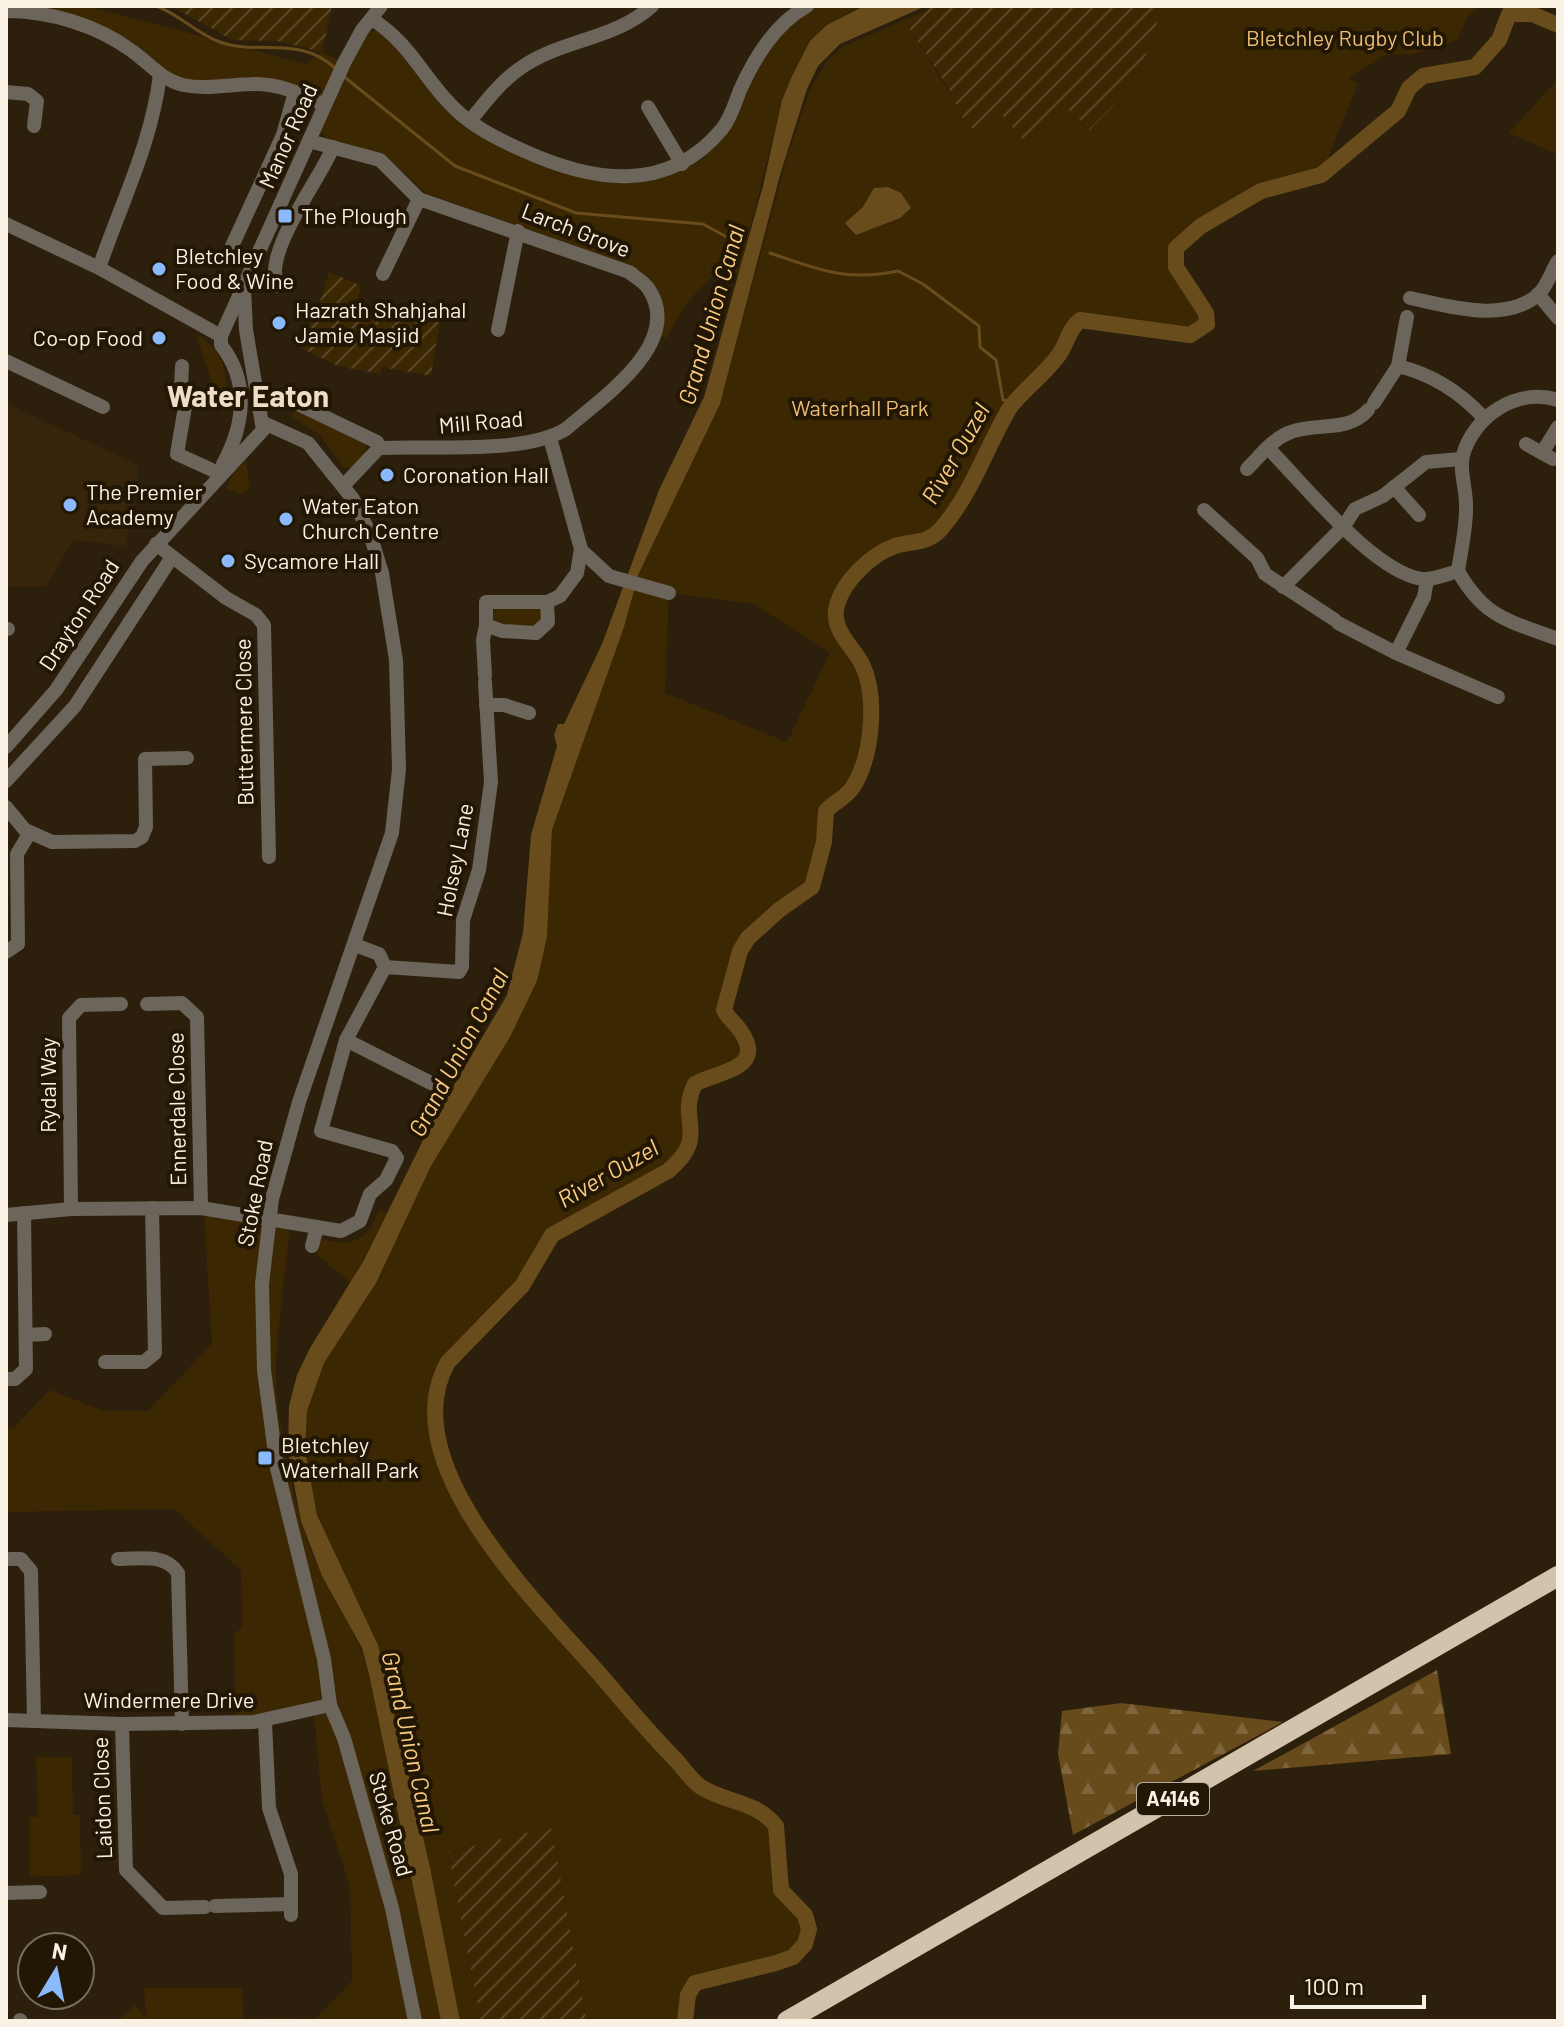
<svg xmlns="http://www.w3.org/2000/svg" width="1564" height="2027" font-family="Barlow,sans-serif">
<style>
.built{fill:#36250b}
.green{fill:#3c2703;fill-rule:evenodd}
.forest{fill:url(#forest-firs)}
.garden{fill:url(#garden-furrows)}
.water{fill:#694c1c}
.lines{fill:none;stroke-linecap:round;stroke-linejoin:round}
.stream{stroke:#694c1c;stroke-width:3}
.river{stroke:#694c1c;stroke-width:16}
.minor{stroke:#6b655b;stroke-width:14}
.highway{stroke:#d4c3ac;stroke-width:20}
.poi-dot{fill:#8abafc;stroke:#221604;stroke-width:3}
.labels{text-anchor:middle;stroke-width:8;stroke-linejoin:round;paint-order:stroke}
.shield{fill:#221604;stroke:#b9afa2;stroke-width:2}
.shield-label{font-size:20px;font-weight:bold;fill:#faf1e5}
.park-label{font-size:22px;fill:#ebbc74;stroke:#221604}
.street-label{font-size:22px;fill:#faf1e5;stroke:#221604}
.poi-label{font-size:22px;fill:#faf1e5;stroke:#221604;text-anchor:start}
.water-label{font-size:24px;font-style:italic;fill:#f9ca81;stroke:#221604}
.district-label{font-size:30px;font-weight:bold;fill:#eedec6;stroke:#221604}
</style>
<defs>
<pattern id="forest-firs" width="22" height="20" patternUnits="userSpaceOnUse" patternTransform="scale(2)"><rect width="22" height="20" fill="#684b1a"/><path d="M5 1l3.5 6h-7zM16 11l3.5 6h-7z" fill="#7e653b"/></pattern>
<pattern id="garden-furrows" width="10" height="10" patternUnits="userSpaceOnUse" patternTransform="scale(2)"><rect width="10" height="10" fill="#3c2703"/><path d="M-1 1l2-2M0 10L10 0M9 11l2-2" fill="none" stroke="#594728"/></pattern>
</defs>
<rect width="100%" height="100%" fill="#2c1f0c"/>
<path class="built" d="M6,403l130,61 3,5 -13,77 -53,-6 -27,47h-40z"/>
<g class="green">
<path d="M6,6h81l219,58 16,-12 22,11 24,-31 11,-2 28,23 44,60 43,31 84,30h86l39,-16 29,-35 25,-60 22,-29 37,-28h48c-50,20 -63,47 -82,94l-43,173 -18,-4c-27,23 -38,38 -54,69l-8,-2 -16,-61 -16,-11 -200,-70 -44,-40 -53,-13 -9,-9 13,-30 -33,-13 -125,-11 -42,-32z"/>
<path d="M1163,6h316l-11,10 -11,24 -43,14 -29,1 -36,23 9,6 -37,91 -60,16 -60,35 -25,22v19l30,46 1,11c-25,25 -94,-3 -127,-3 -12,9 -13,23 -22,35 -13,18 -40,39 -49,54 -24,40 -37,84 -69,120 -13,14 -29,11 -45,16 -23,8 -51,34 -58,59 -7,24 15,40 25,59 16,33 10,93 -9,123 -6,10 -19,15 -27,24l-2,31 -12,45 -33,23 -31,28 -8,13 -16,59c9,17 24,25 23,46l-18,16 -34,13c-19,37 16,50 -27,86l-116,64 -30,51 -74,76 -8,14 -5,25 4,37 7,25 38,76 162,190 55,58 68,29c15,20 6,48 12,72 4,17 26,20 28,39 3,45 -86,41 -114,56l-15,38h-95l-34,-193 -103,24 33,169h-21l-30,-154 -52,-222 -61,-130 -12,-66 2,-38 17,-48 52,-80 55,-117 79,-129 27,-56 10,-44 5,-107 72,-203 15,-54 81,-169 68,-251 22,-63 17,-29 15,-14 62,-27 67,107 31,-12 62,-10 26,25 46,-48zM669,593l85,11 76,49 -43,89 -122,-49z"/>
<path d="M1558,79v76l-49,-22z"/>
<path d="M196,334c33,20 33,47 27,81z"/>
<path d="M295,411l66,28 5,5 -1,11 -11,13h-10l-24,-33 -29,-19z"/>
<path d="M246,461l4,27 -8,6 -16,-5 6,-14z"/>
<path d="M500,607h44l2,6 -10,17 -33,-4 -10,-6 1,-8z"/>
<path d="M378,1210l9,2 -36,71 -34,-28 4,-17c27,10 50,3 57,-28z"/>
<path d="M204,1213l86,12c-4,47 -12,94 -14,140 -2,48 17,136 33,181 17,45 47,81 60,128l72,347h-128l39,-40 -2,-95 -28,-86 -9,-96 -40,10 -37,4 -2,-83 8,-8 -1,-57 -67,-61 -168,3v-84h7l37,-38 54,21h44l64,-67z"/>
<path d="M36,1757h36l1,58h7l1,60 -51,2v-60h8z"/>
<path d="M144,1988h98l2,31 52,-1v3h-179l19,-16 10,14z"/>
</g>
<g class="forest">
<path d="M1437,1670l14,84 -198,17z"/>
<path d="M1121,1703l162,19 -210,113 -15,-81 4,-43z"/>
</g>
<g class="garden">
<path d="M171,6h161l-10,46 -45,-11 -45,-1z"/>
<path d="M936,6h227l-27,76 -46,48 -27,-25 -38,37 -23,-27 -25,15 -10,-4 -20,-40 -43,-66z"/>
<path d="M329,272l31,13 -3,25 83,9 -9,57 -49,-9 -2,7 -42,-8 -39,-19 20,-42z"/>
<path d="M551,1827l35,191 -1,3h-104l-33,-169z"/>
</g>
<g class="water">
<path d="M864,6h62l-86,38 -22,22 -11,23 -27,86 -60,229 -81,169 -15,54 -72,203 -5,107 -10,44 -27,56 -79,129 -55,117 -52,80 -17,48 -2,38 12,66 61,130 52,222 30,154h-19l-72,-347 -7,-26 -40,-72 -21,-55 -13,-69 1,-46 8,-31 13,-27 54,-88 65,-132 78,-133 16,-62 8,-98 26,-89 -3,-11 4,-11h6l38,-80 57,-154 45,-93 59,-211 19,-86 10,-24 18,-35 17,-16z"/>
<path d="M888,187l13,6 10,15 -11,10 -44,17 -11,-12 18,-16 11,-19z"/>
</g>
<g class="lines">
<g class="stream">
<path d="M156,6c23,8 41,28 64,36 39,14 81,-8 117,28"/>
<path d="M342,75l113,91 121,47 127,11 33,18"/>
<path d="M770,253c47,16 75,29 128,18l25,13 56,42 1,21 16,13 7,40 13,3"/>
</g>
<path class="river" d="M685,2021l3,-26 7,-12 81,-20 17,-6 12,-13 4,-15 -4,-14 -24,-25 -5,-64c-19,-25 -50,-23 -75,-39 -9,-6 -17,-18 -25,-27 -26,-26 -49,-54 -73,-82 -61,-71 -213,-214 -155,-316l74,-76 30,-51 116,-64c43,-36 8,-49 27,-87 22,-13 73,-14 45,-54 -6,-8 -12,-12 -16,-20l16,-59 8,-13 31,-28 33,-23 12,-45 2,-31c8,-9 21,-14 27,-24 19,-30 25,-90 9,-123 -10,-19 -32,-35 -25,-59 7,-25 35,-51 58,-59 16,-5 32,-2 45,-16 32,-36 45,-80 69,-121 9,-14 36,-35 49,-53 9,-12 10,-26 22,-36l110,15 17,-11 -1,-11 -30,-46v-19l25,-22 60,-35 60,-16 77,-64 11,-23 14,-12 52,-9 24,-27 10,-26h23l26,11"/>
<g class="minor">
<path d="M6,11c43,0 91,14 126,40 17,12 30,29 51,34 24,5 49,-1 73,-1 25,0 47,11 69,21"/>
<path d="M372,19c41,27 50,58 82,89 19,19 44,31 68,42 70,32 145,45 200,-21 9,-11 13,-26 18,-39 15,-33 35,-66 67,-84"/>
<path d="M6,92l22,2 9,7 -3,25"/>
<path d="M648,107l34,57"/>
<path d="M470,121c16,-20 31,-40 52,-54 41,-28 92,-27 130,-61"/>
<path d="M309,141l71,19 39,39 210,73c6,5 15,10 19,16 38,55 -48,111 -82,141 -42,26 -136,16 -187,19l-35,37"/>
<path d="M6,224l93,44 122,68"/>
<path d="M227,257l56,-122 12,-43"/>
<path d="M99,268c22,-65 53,-125 61,-194"/>
<path d="M383,274l36,-75"/>
<path d="M277,286c-14,-35 43,-106 56,-139"/>
<path d="M1538,294l20,24"/>
<path d="M1410,298c38,8 95,26 129,-4 8,-8 13,-24 19,-33"/>
<path d="M498,330l20,-99"/>
<path d="M6,361l97,46"/>
<path d="M182,366l-1,22 4,19 -8,47 44,20"/>
<path d="M1398,366c33,8 63,27 86,52"/>
<path d="M277,394l100,48 2,6"/>
<path d="M1558,400c-41,-13 -84,16 -95,55 -4,14 3,34 3,49 1,22 -5,46 -8,67 27,48 52,50 100,68"/>
<path d="M1374,403l24,-37 9,-49"/>
<path d="M264,423l44,20 45,56 17,35 12,39 14,87 3,109 -7,64 -93,269 -27,97 -10,85 2,86 13,98 47,191 6,46 14,33 48,170 23,113"/>
<path d="M1526,444l27,15"/>
<path d="M1268,448c36,36 105,124 154,131 12,1 25,-5 36,-8"/>
<path d="M1542,453l16,-26"/>
<path d="M223,464c21,-39 27,-82 -2,-119v-9l123,-273 18,-33 19,-24"/>
<path d="M1247,469c13,-13 26,-31 44,-37 26,-10 57,1 77,-22"/>
<path d="M1394,487l25,28"/>
<path d="M1204,510l53,48 8,16 70,46"/>
<path d="M156,544l70,54 30,17 8,10 5,232"/>
<path d="M581,550l28,26 60,17"/>
<path d="M1427,580l-3,17 -28,56 102,44"/>
<path d="M1283,587l61,-61 11,-17 28,-13 43,-34 35,-3"/>
<path d="M547,602l1,20 -12,11 -34,-2 -16,-6v-23h61l13,-6 17,-23 4,-24 -31,-111"/>
<path d="M1338,623l58,30"/>
<path d="M6,629h2"/>
<path d="M485,676l-2,-36 3,-15"/>
<path d="M486,705h18l25,8"/>
<path d="M6,747l50,-57 86,-129 121,-131 -17,-100 -2,-41"/>
<path d="M6,781l69,-75 97,-149"/>
<path d="M6,807l19,23 27,12 83,-1 7,-4 4,-10 -1,-68 42,-1"/>
<path d="M6,952l12,-8 -1,-90 12,-20"/>
<path d="M385,967l74,5 3,-5 1,-47 16,-50 12,-88 -6,-100"/>
<path d="M147,1004l35,-1 15,14 4,191"/>
<path d="M346,1040l87,44"/>
<path d="M71,1209l-2,-191 12,-13 40,-1"/>
<path d="M6,1215l65,-6 130,-1 140,23 19,-10 10,-27 16,-14 11,-22 -5,-7 -71,-20 25,-91 39,-73 -6,-13 -24,-9"/>
<path d="M312,1246l5,-19"/>
<path d="M26,1335l19,-1"/>
<path d="M105,1362h39l11,-9 -3,-145"/>
<path d="M6,1379h9l11,-10 -2,-156"/>
<path d="M10,1559h11l10,12 3,150"/>
<path d="M118,1559c22,0 47,-6 60,14l4,151"/>
<path d="M6,1720l116,4 132,-2 76,-17"/>
<path d="M265,1721l4,87 22,66v41"/>
<path d="M122,1724l4,146 37,38 42,-1"/>
<path d="M6,1893l34,-1"/>
<path d="M215,1906l76,-2"/>
<path d="M20,2020l1,1"/>
</g>
<path class="highway" d="M787,2021l771,-445"/>
</g>
<g class="poi-dot">
<rect x="277" y="208" width="16" height="16" rx="4"/>
<circle cx="159" cy="269" r="8"/>
<circle cx="279" cy="323" r="8"/>
<circle cx="159" cy="338" r="8"/>
<circle cx="387" cy="475" r="8"/>
<circle cx="70" cy="505" r="8"/>
<circle cx="286" cy="519" r="8"/>
<circle cx="228" cy="561" r="8"/>
<rect x="257" y="1450" width="16" height="16" rx="4"/>
</g>
<g class="labels">
<rect class="shield" x="1137" y="1783" width="72" height="32" rx="6"/>
<g class="shield-label">
<text x="1173" y="1806">A4146</text>
</g>
<g class="park-label">
<text x="1345" y="46">Bletchley Rugby Club</text>
<text x="860" y="416">Waterhall Park</text>
</g>
<g class="street-label">
<text transform="translate(288 136) rotate(-66)" y="8">Manor Road</text>
<text transform="translate(576 230) rotate(21)" y="8">Larch Grove</text>
<text transform="translate(481 422) rotate(-5)" y="8">Mill Road</text>
<text transform="translate(79 615) rotate(-57)" y="8">Drayton Road</text>
<text transform="translate(244 722) rotate(-91)" y="8">Buttermere Close</text>
<text transform="translate(455 860) rotate(-79)" y="8">Holsey Lane</text>
<text transform="translate(48 1085) rotate(-90)" y="8">Rydal Way</text>
<text transform="translate(177 1109) rotate(-91)" y="8">Ennerdale Close</text>
<text transform="translate(255 1193) rotate(-79)" y="8">Stoke Road</text>
<text x="169" y="1708">Windermere Drive</text>
<text transform="translate(102 1798) rotate(-92)" y="8">Laidon Close</text>
<text transform="translate(391 1824) rotate(74)" y="8">Stoke Road</text>
</g>
<g class="poi-label">
<text x="301" y="224">The Plough</text>
<text x="175" y="264">Bletchley<tspan x="175" dy="25">Food &amp; Wine</tspan></text>
<text x="295" y="318">Hazrath Shahjahal<tspan x="295" dy="25">Jamie Masjid</tspan></text>
<text x="143" y="346" text-anchor="end">Co-op Food</text>
<text x="403" y="483">Coronation Hall</text>
<text x="86" y="500">The Premier<tspan x="86" dy="25">Academy</tspan></text>
<text x="302" y="514">Water Eaton<tspan x="302" dy="25">Church Centre</tspan></text>
<text x="244" y="569">Sycamore Hall</text>
<text x="281" y="1453">Bletchley<tspan x="281" dy="25">Waterhall Park</tspan></text>
</g>
<g class="water-label">
<text transform="translate(712 315) rotate(-74)" y="8">Grand Union Canal</text>
<text transform="translate(956 454) rotate(-60)" y="8">River Ouzel</text>
<text transform="translate(459 1053) rotate(-62)" y="8">Grand Union Canal</text>
<text transform="translate(608 1174) rotate(-30)" y="8">River Ouzel</text>
<text transform="translate(410 1742) rotate(77)" y="8">Grand Union Canal</text>
</g>
<g class="district-label">
<text x="248" y="407">Water Eaton</text>
</g>
</g>
<rect width="1564" height="2027" fill="none" stroke="#faf1e5" stroke-width="16"/>
<g transform="translate(56 1971) rotate(10)"><circle r="38" fill="#221604" stroke="#786e5e" stroke-width="2"/>
<path d="M0-6L14 30L0 20L-14 30Z" fill="#8abafc"/>
<text y="-12" font-size="22" font-weight="bold" text-anchor="middle" fill="#faf1e5">N</text>
</g>
<path d="M1292 1995v12h132v-12" fill="none" stroke="#faf1e5" stroke-width="4"/>
<text x="1304" y="1995" font-size="24" fill="#faf1e5" stroke="#221604" stroke-width="6" paint-order="stroke">100 m</text>
</svg>
